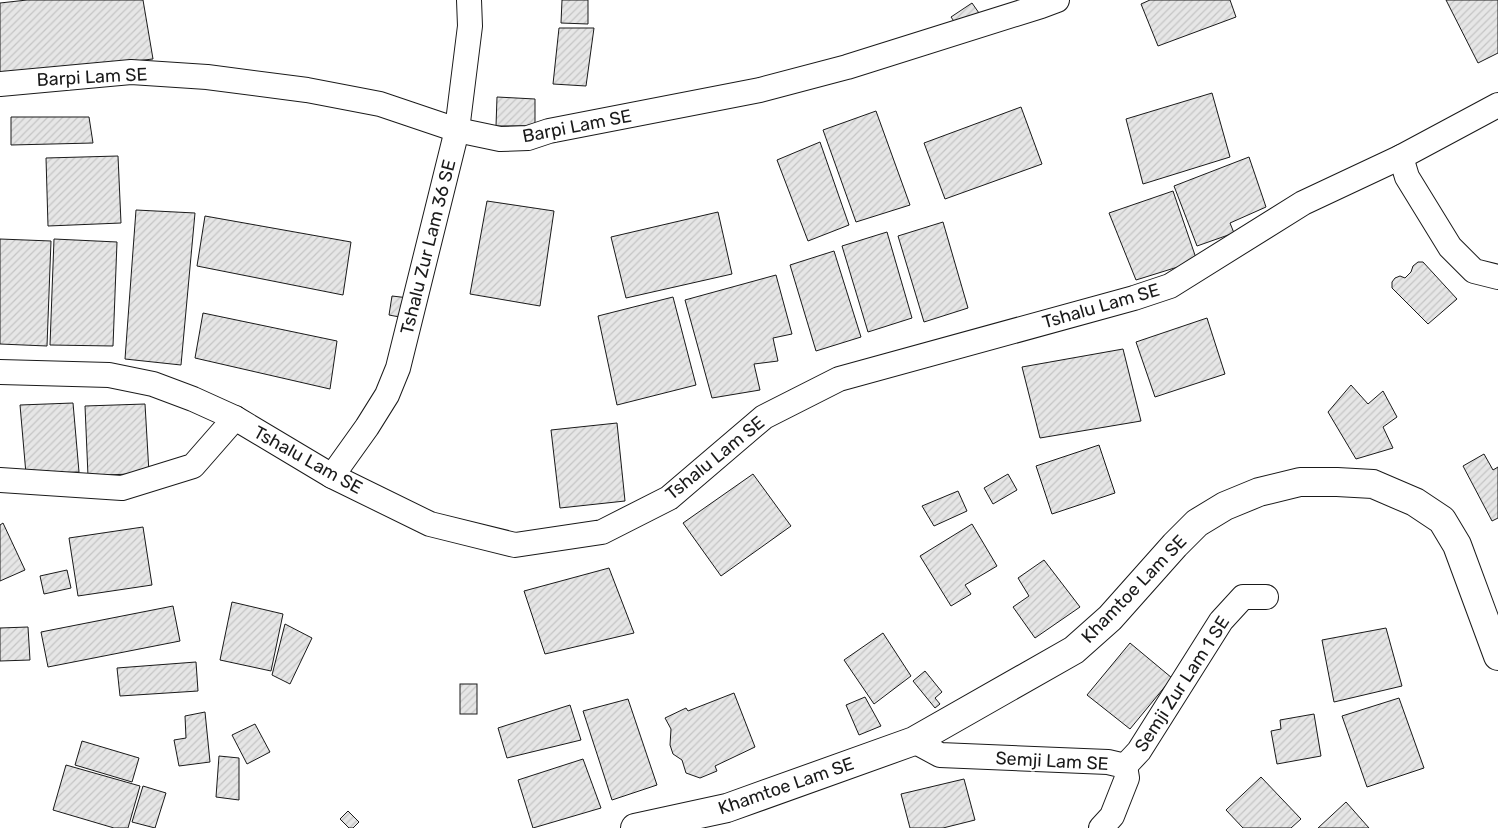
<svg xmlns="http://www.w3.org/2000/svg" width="1498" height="828" font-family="Rubik,sans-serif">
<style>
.building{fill:url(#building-hatch);stroke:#1a1a1a}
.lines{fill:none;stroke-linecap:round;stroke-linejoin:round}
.street-casing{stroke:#1a1a1a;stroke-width:26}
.primary-casing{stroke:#1a1a1a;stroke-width:30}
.street{stroke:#fff;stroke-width:24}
.primary{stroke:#fff;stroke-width:28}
.labels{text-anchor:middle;stroke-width:4;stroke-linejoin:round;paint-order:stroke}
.street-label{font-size:18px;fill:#1a1a1a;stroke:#fff}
</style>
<defs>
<pattern id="building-hatch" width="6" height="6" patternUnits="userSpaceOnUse" patternTransform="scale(1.25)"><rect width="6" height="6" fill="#e6e6e6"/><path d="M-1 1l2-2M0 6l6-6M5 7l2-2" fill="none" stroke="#c5c5c5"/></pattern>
</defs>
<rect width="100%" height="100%" fill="#fff"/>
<g class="building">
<path d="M27,0h116l10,59 -153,17v-73z"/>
<path d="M562,0h26v24l-27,-1z"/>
<path d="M1150,0h80l6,17 -78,29 -17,-42z"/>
<path d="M1446,0h52v53l-20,10z"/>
<path d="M972,3l7,10 -21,14 -7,-10z"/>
<path d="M559,28h35l-8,58 -33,-2z"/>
<path d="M1212,93l18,64 -87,27 -17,-65z"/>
<path d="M497,97l38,2v27h-39z"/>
<path d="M1021,107l21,57 -97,35 -21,-56z"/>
<path d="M876,111l34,94 -54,17 -33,-92z"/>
<path d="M11,117h78l4,26 -82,2z"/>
<path d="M820,142l29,83 -41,16 -31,-81z"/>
<path d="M118,156l3,67 -73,3 -2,-68z"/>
<path d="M1249,157l17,50 -36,16 4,10 -37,13 -23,-60z"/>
<path d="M1173,191l24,70 -61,19 -27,-67z"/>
<path d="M487,201l67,10 -14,95 -70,-12z"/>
<path d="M136,210l59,3 -14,152 -56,-6z"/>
<path d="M718,212l14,62 -106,24 -15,-61z"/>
<path d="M205,216l146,26 -8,53 -146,-29z"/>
<path d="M943,222l25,86 -44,14 -26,-86z"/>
<path d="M887,232l25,86 -44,14 -26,-86z"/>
<path d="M0,239l51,2 -4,105 -47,-2z"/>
<path d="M54,239l63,3 -4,104 -63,-1z"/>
<path d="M834,251l27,86 -45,14 -26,-86z"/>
<path d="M1418,262h5l34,37 -29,25 -36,-36v-6l3,-4 5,-2 5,2 6,-6 2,-6z"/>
<path d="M776,275l16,59 -19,4 5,23 -24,3 6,26 -48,8 -27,-98z"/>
<path d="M392,296l17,2 -4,20 -16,-3z"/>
<path d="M673,297l23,88 -79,20 -19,-89z"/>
<path d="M203,313l134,28 -7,48 -135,-31z"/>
<path d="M1207,318l18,56 -70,23 -19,-55z"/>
<path d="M1123,349l18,72 -101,17 -18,-71z"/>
<path d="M1351,385l17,19 15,-13 14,26 -14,10 10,21 -37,11 -28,-47z"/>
<path d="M73,403l6,69 -53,2 -6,-69z"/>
<path d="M145,404l4,69 -61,3 -3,-70z"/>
<path d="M617,423l8,78 -65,7 -9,-78z"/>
<path d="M1099,445l16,48 -63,21 -16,-48z"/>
<path d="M1484,454l9,16 5,-3v51l-6,3 -29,-55z"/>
<path d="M753,474l38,52 -70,50 -38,-53z"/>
<path d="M1008,474l9,16 -24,14 -9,-16z"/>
<path d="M958,491l9,20 -33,15 -12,-20z"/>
<path d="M3,523l22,47 -25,11v-56z"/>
<path d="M972,524l25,42 -32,19 6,9 -20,12 -31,-50z"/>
<path d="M143,527l9,58 -74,11 -9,-58z"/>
<path d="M1044,560l36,47 -45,31 -22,-31 16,-11 -11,-18z"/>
<path d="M609,568l25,65 -89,21 -21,-63z"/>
<path d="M67,570l4,18 -27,6 -4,-18z"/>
<path d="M232,602l51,12 -12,57 -51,-11z"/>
<path d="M173,606l7,35 -132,26 -7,-35z"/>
<path d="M285,624l27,14 -22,46 -18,-9z"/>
<path d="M28,627l2,33 -30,1v-33z"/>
<path d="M1386,628l16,58 -68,16 -12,-62z"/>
<path d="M883,633l28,43 -37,28 -30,-44z"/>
<path d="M1130,643l42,35 -42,51 -43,-34z"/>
<path d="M196,662l2,29 -78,5 -3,-28z"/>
<path d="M925,671l17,21 -7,6 5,6 -5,4 -22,-27z"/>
<rect x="460" y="684" width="17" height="30"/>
<path d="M734,693l21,54 -40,19 2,5 -17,7 -14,-5 -4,-13 -9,-6 -3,-9 1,-16 -6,-11 21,-10 2,3z"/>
<path d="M865,697l16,29 -22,9 -13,-30z"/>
<path d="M1399,698l25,70 -57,19 -25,-71z"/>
<path d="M628,699l29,86 -45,15 -29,-89z"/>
<path d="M570,705l11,35 -74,18 -9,-30z"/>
<path d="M205,712l5,50 -31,4 -5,-26 12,-2 -1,-22z"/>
<path d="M1314,714l7,42 -44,8 -6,-33 10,-2 -1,-9z"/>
<path d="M255,724l15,28 -23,12 -15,-29z"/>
<path d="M82,741l57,17 -7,24 -57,-17z"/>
<path d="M219,756l20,2v42l-23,-3z"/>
<path d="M583,759l18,49 -68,20 -15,-48z"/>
<path d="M66,765l74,21 -12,42h-14l-61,-18z"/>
<path d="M1261,777l40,42 -10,9h-48l-17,-18z"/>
<path d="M964,779l11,41 -32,8h-33l-9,-34z"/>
<path d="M143,786l23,7 -11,35 -23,-6z"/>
<path d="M1346,802l23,26h-51z"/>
<path d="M348,811l11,11 -6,6h-4l-9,-9z"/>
</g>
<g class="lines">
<defs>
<g id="street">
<path d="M0,84l131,-12 76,5 100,13 73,14 77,26 43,9 28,-1 21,-7 211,-41 87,-23 194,-61 16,-6"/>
<path d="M1401,157l6,20 43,70 24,24 24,6"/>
<path d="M0,372l109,3 44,9 40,15 42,19 97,58 98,48 85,21 87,-13 67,-34 95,-81 75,-38 295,-81 36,-12 133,-83 98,-46 97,-52"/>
<path d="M332,476l35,-49 20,-32 11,-27 59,-238 13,-104 -1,-26"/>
<path d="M0,480l122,8 71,-22 42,-48"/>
<path d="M914,741l26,14 168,7 17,4 2,12 -15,38 -11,12"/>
<path d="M1125,766l14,-15 82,-130 22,-24h23"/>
</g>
<path id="primary" d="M635,828l92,-20 187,-67 160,-91 36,-32 65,-73 22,-22 28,-17 34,-14 41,-10h37l36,2 42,18 27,18 15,25 41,111"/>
</defs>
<use href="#street" class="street-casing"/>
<use href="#primary" class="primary-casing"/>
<use href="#street" class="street"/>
<use href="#primary" class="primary"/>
</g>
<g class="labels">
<g class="street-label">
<text transform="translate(92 77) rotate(-3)" y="6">Barpi Lam SE</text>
<text transform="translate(577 126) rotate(-11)" y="6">Barpi Lam SE</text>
<text transform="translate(428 247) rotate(-76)" y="6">Tshalu Zur Lam 36 SE</text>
<text transform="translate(1101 306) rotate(-16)" y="6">Tshalu Lam SE</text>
<text transform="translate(715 458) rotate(-39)" y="6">Tshalu Lam SE</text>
<text transform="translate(308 460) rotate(29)" y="6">Tshalu Lam SE</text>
<text transform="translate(1134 589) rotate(-46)" y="6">Khamtoe Lam SE</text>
<text transform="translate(1182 684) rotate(-57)" y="6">Semji Zur Lam 1 SE</text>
<text transform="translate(1052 761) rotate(3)" y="6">Semji Lam SE</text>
<text transform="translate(786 786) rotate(-19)" y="6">Khamtoe Lam SE</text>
</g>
</g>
</svg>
